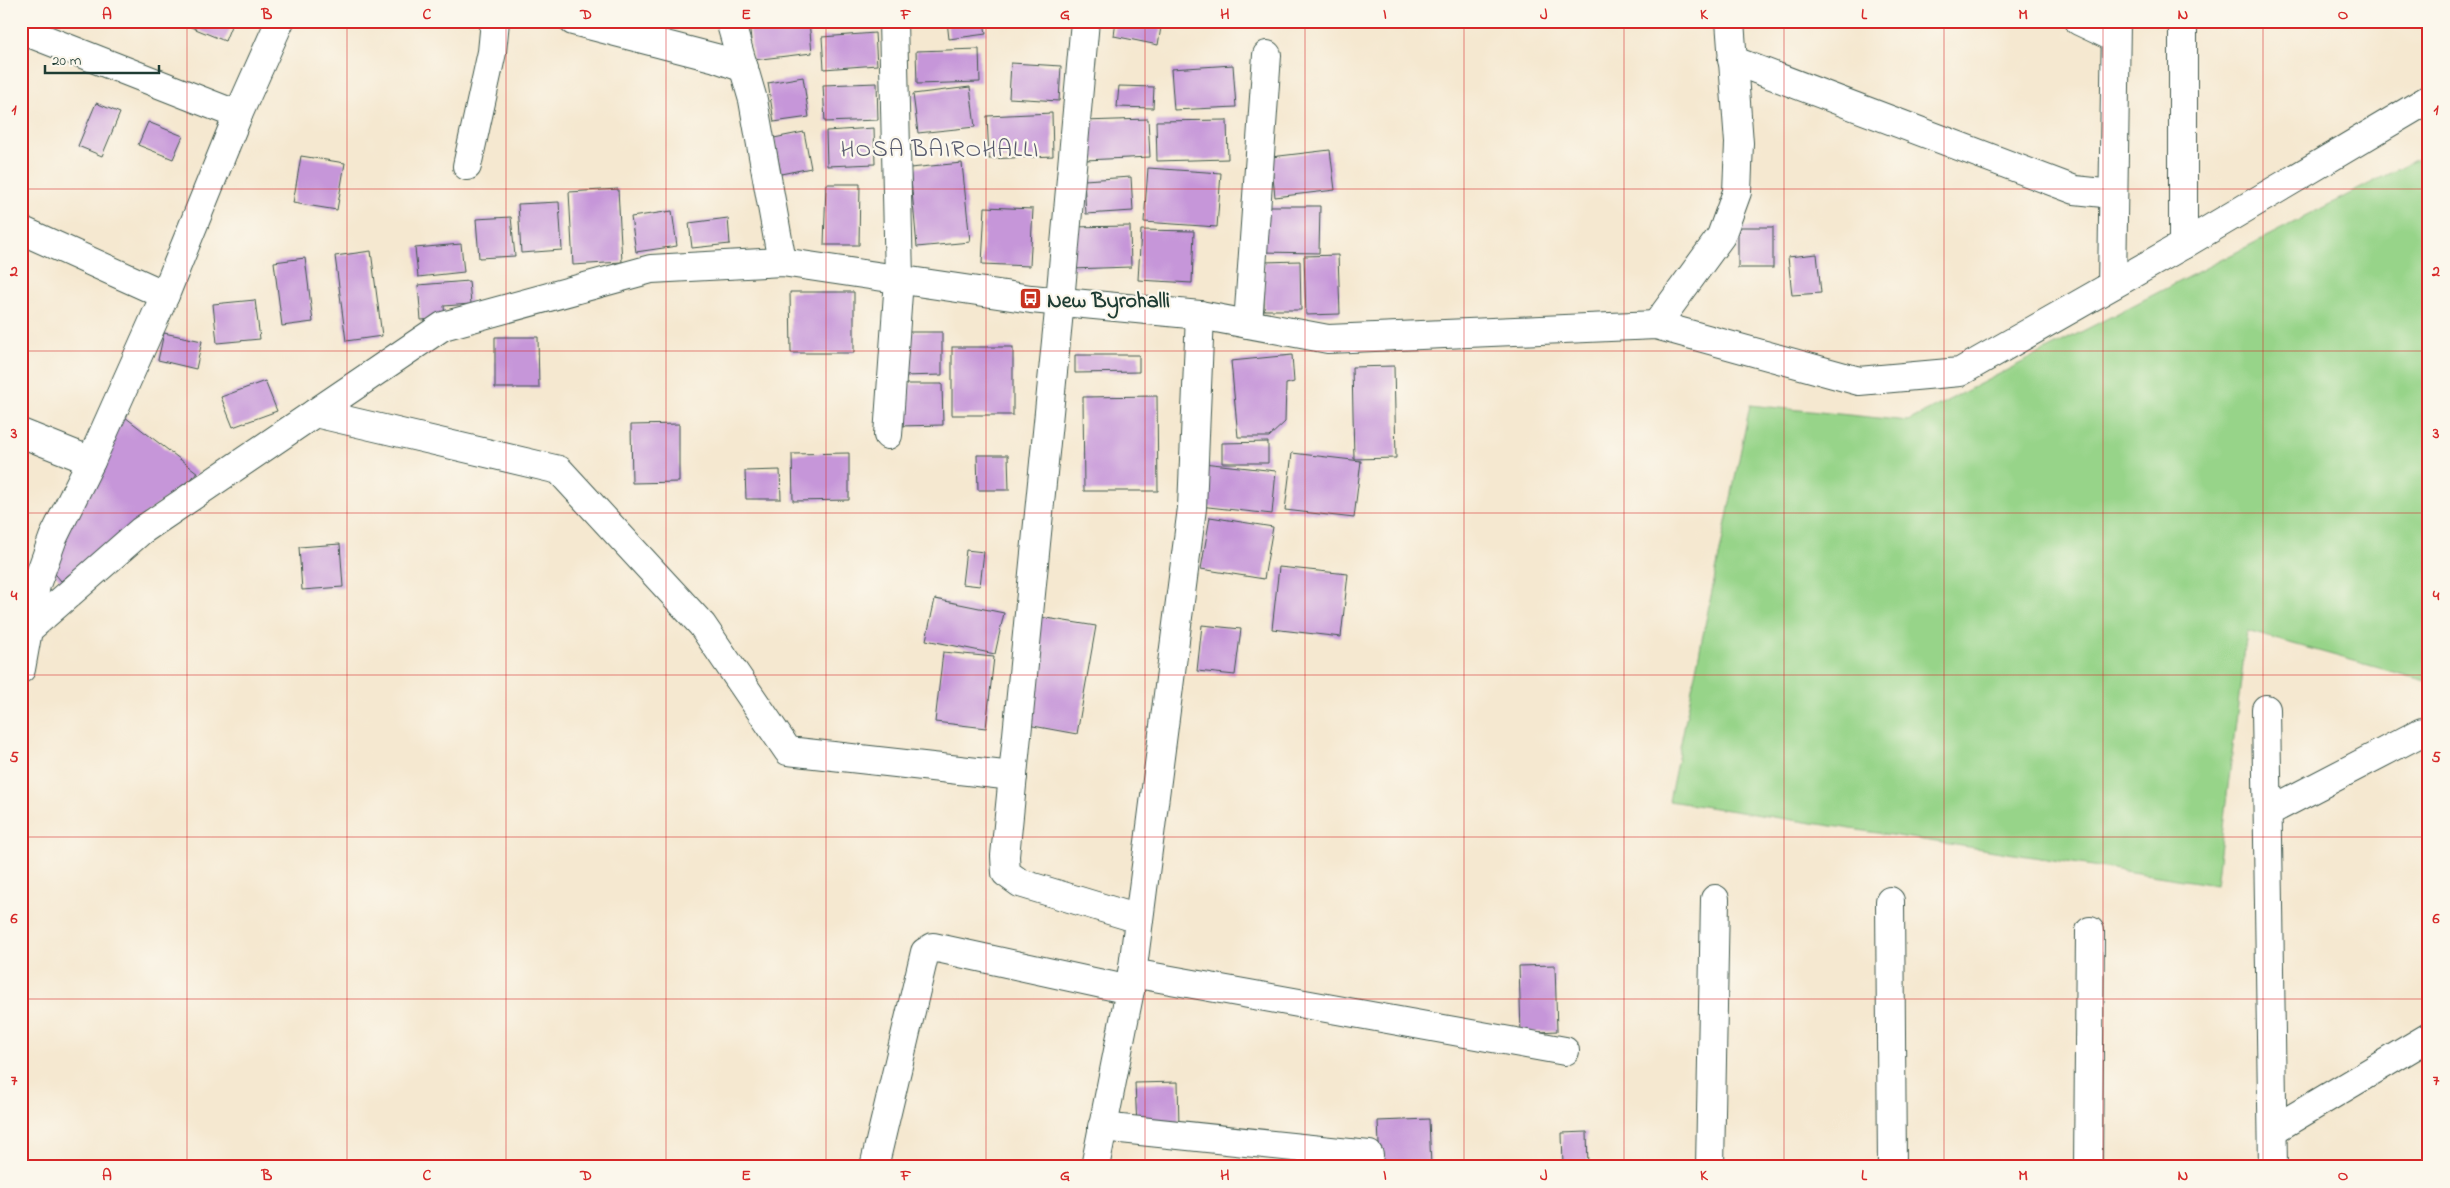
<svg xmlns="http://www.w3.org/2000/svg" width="2450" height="1188" font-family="'Indie Flower',sans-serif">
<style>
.green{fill:#97d489;stroke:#5b885e}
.building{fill:#c696d9}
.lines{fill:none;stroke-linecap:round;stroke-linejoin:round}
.minor-casing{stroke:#3f574b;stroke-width:30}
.tertiary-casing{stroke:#3f574b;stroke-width:30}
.minor{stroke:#fff;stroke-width:28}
.tertiary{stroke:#fff;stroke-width:28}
.grid{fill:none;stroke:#d62828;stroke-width:1;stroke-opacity:0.55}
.labels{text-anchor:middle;stroke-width:4.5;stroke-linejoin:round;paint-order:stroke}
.poi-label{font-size:22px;font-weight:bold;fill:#1f3d34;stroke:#fbf7ec;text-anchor:start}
.neighbourhood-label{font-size:24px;letter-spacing:1px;fill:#595c6e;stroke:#fbf7ec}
.neatline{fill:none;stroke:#d62828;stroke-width:2}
.grid-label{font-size:16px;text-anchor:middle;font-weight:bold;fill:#d62828}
</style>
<rect width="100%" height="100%" fill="#fbf7ec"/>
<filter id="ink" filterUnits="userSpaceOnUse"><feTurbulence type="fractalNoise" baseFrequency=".02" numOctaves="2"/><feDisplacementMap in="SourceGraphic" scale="10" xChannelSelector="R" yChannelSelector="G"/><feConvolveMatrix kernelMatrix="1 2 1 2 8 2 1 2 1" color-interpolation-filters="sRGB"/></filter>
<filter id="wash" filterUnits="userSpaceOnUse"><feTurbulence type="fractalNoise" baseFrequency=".0096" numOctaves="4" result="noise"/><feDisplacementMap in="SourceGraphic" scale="20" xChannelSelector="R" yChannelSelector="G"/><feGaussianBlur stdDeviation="1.12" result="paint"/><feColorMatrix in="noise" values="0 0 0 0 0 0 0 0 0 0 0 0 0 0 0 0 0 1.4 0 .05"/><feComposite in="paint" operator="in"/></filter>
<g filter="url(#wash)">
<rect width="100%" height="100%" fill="#f5e8d0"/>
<path class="green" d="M2429,153v529l-182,-51 -31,254 -547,-84 81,-396 158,16z"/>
<g id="blocks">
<g class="building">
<path d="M176,21h57l-8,20z"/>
<path d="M749,21h60l3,32 -59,7z"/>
<path d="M947,21h37l2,13 -37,5z"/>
<path d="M1116,21h46l-4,24 -44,-9z"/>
<path d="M875,33l2,32 -53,4 -2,-32z"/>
<path d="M979,49l1,33 -63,2 -1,-33z"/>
<path d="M1011,63l50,3 -2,35 -50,-3z"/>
<path d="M1233,65l3,42 -62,3 -3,-41z"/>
<path d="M803,77l6,40 -35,5 -6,-39z"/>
<path d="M877,83l1,37 -53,2 -2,-37z"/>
<path d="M1119,86l35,1 -1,21 -36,-1z"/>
<path d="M970,87l5,40 -57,6 -5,-39z"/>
<path d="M96,103l24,10 -18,43 -24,-10z"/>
<path d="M1052,113l1,43 -64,3 -2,-43z"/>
<path d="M1148,119l2,38 -65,3 -2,-39z"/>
<path d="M1227,120l1,39 -71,2 -1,-40z"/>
<path d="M148,122l35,14 -10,23 -35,-14z"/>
<path d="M874,128l1,36 -48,2 -1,-35z"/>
<path d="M804,132l7,36 -30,6 -7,-36z"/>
<path d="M1330,150l5,40 -60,7 -4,-40z"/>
<path d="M301,156l44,7 -8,47 -44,-7z"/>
<path d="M962,163l8,79 -53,5 -7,-79z"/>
<path d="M1148,168l73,5 -4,54 -73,-5z"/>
<path d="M1131,177l2,34 -47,3 -2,-34z"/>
<path d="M826,184h34l-1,61h-35z"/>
<path d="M618,189l4,73 -49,3 -4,-73z"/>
<path d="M559,202l3,48 -41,3 -3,-49z"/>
<path d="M1261,206h59l-1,47 -59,-1z"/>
<path d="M985,207l48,2 -3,57 -48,-2z"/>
<path d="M672,211l5,35 -41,6 -5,-35z"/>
<path d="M511,217l4,39 -36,2 -3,-39z"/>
<path d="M728,218l2,26 -38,4 -3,-25z"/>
<path d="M1130,226l1,41 -60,2 -1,-42z"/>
<rect x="1738" y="227" width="35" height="41"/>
<path d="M1141,230l53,1 -2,52 -54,-3z"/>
<path d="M461,244l3,28 -46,5 -3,-29z"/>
<path d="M371,251l11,85 -36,5 -11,-85z"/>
<path d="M1817,254l4,39 -29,2 -4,-38z"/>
<path d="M1338,255l2,59 -34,1 -2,-59z"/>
<path d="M305,258l8,64 -31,4 -8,-64z"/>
<path d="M1300,261l1,49h-37v-48z"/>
<path d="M469,281l2,23 -27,2 1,12 -24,2 -3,-35z"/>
<path d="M790,292h64v61h-63z"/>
<path d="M255,300l5,39 -43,4 -4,-39z"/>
<path d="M900,332h42v43l-41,1z"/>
<path d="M164,333l38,8 -6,28 -38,-9z"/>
<path d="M495,337h43l1,51h-44z"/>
<rect x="952" y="347" width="61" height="68"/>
<path d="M1075,355h64v17l-64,1z"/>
<path d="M1292,355l2,27 -8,2 -1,38 -16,15h-31l-7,-76z"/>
<path d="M1394,366l2,92 -42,1 -2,-92z"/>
<path d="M265,381l12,30 -44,16 -12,-30z"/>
<path d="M898,384h44l1,41 -44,1z"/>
<path d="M1157,396l1,95h-74l-1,-94z"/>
<path d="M121,414l77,59 -137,108 -14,-17z"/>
<path d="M679,424v58l-47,1 -1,-58z"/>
<path d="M1268,442v21h-46v-20z"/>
<path d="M849,453v47l-56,1 -1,-47z"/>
<path d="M1292,453l69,8 -7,57 -69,-8z"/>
<path d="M977,455h31l1,35h-31z"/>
<path d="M1203,463l73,8 -4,43 -73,-8z"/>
<path d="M780,470l1,29h-35l-1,-28z"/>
<path d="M1210,517l63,10 -9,52 -63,-10z"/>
<path d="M340,544l3,43 -41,3 -3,-43z"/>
<path d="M966,550l18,2 -4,34 -18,-2z"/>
<path d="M1279,567l69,7 -7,63 -69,-8z"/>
<path d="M935,599l69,14 -9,41 -69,-14z"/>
<path d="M1040,617l56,9 -19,108 -55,-10z"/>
<path d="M1202,625l39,4 -6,46 -38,-4z"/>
<path d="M943,652l51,5 -8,71 -51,-6z"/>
<path d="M1555,965l2,66 -36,2 -2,-67z"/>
<path d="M1178,1082l1,44 -42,1 -2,-44z"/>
<path d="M1429,1119l2,48h-51l-2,-46z"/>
<path d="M1587,1132l1,35h-25l-1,-34z"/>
</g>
</g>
</g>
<g filter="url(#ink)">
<use href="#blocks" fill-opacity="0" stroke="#3f574b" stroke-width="1"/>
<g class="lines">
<defs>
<g id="minor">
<path d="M573,21l143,37 28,10"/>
<path d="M730,21l23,79 29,162"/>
<path d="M1085,21l-25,280 -55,555 1,17 14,10 119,36"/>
<path d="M2079,21l36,17"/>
<path d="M29,33l209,82"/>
<path d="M1732,60l343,130 38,4"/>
<path d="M467,166l25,-114 3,-31"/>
<path d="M21,230l144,65"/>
<path d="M2183,245v-224"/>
<path d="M2112,285l4,-264"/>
<path d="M1248,324l19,-269"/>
<path d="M1656,325l65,-89 16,-44 2,-49 -9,-122"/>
<path d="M315,413l244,57 143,155 86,126 225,25"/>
<path d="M21,433l70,28"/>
<path d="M888,435l11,-156 -6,-258"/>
<path d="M21,669l15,-84 17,-47 38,-77 74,-166 73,-180 42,-94"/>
<path d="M2266,709l7,458"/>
<path d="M2268,812l154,-80"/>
<path d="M1890,901l2,266"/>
<path d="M1132,973l433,78"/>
<path d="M1102,1127l267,28"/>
<path d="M2273,1130l156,-93"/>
<path d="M874,1167l51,-215 8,-5 197,43"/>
<path d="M1095,1167l35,-177 62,-482 8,-193"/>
<path d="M1710,1167l5,-268"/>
<path d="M2088,1167l2,-236"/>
</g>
<path id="tertiary" d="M21,636l120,-105 302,-205 208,-57 131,-7 249,37 169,16 128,24 328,-14 203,56 101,-9 223,-127 246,-146"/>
</defs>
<use href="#minor" class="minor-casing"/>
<use href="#tertiary" class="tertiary-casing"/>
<use href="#minor" class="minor"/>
<use href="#tertiary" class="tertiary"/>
</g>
</g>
<path class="grid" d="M187,21v1146M347,21v1146M506,21v1146M666,21v1146M826,21v1146M986,21v1146M1145,21v1146M1305,21v1146M1464,21v1146M1624,21v1146M1784,21v1146M1944,21v1146M2103,21v1146M2263,21v1146M21,189h2408M21,351h2408M21,513h2408M21,675h2408M21,837h2408M21,999h2408"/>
<defs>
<symbol id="bus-square" viewBox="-11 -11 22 22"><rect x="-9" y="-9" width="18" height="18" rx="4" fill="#c8321e" stroke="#fbf7ec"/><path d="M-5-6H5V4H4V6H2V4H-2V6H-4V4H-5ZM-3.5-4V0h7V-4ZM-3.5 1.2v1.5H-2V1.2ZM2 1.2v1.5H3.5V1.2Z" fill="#fff"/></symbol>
</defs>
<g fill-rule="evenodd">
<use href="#bus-square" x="1018" y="286" width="25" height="25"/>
</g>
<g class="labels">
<g class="poi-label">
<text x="1047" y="307">New Byrohalli</text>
</g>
<g class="neighbourhood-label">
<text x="940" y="156">HOSA BAIROHALLI</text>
</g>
</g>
<rect width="2450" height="1188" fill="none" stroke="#fbf7ec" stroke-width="55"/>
<path d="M45 65v8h114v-8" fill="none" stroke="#1f3d34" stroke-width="2.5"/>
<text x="52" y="65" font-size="15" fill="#1f3d34" stroke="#fbf7ec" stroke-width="4" paint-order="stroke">20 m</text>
<rect x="28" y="28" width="2394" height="1132" class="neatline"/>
<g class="grid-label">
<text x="107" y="19">A</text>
<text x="267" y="19">B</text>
<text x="427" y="19">C</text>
<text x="586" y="19">D</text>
<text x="746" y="19">E</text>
<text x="906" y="19">F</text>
<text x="1065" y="19">G</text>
<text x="1225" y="19">H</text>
<text x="1385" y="19">I</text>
<text x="1544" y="19">J</text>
<text x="1704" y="19">K</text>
<text x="1864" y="19">L</text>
<text x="2023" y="19">M</text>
<text x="2183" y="19">N</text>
<text x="2343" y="19">O</text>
<text x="14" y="114">1</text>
<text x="2436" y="114">1</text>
<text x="14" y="276">2</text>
<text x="2436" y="276">2</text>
<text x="14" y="438">3</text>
<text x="2436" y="438">3</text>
<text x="14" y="600">4</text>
<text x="2436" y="600">4</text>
<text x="14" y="762">5</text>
<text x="2436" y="762">5</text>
<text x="14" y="923">6</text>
<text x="2436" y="923">6</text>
<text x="14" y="1085">7</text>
<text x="2436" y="1085">7</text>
<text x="107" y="1180">A</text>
<text x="267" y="1180">B</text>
<text x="427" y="1180">C</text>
<text x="586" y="1180">D</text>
<text x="746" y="1180">E</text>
<text x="906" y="1180">F</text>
<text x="1065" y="1180">G</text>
<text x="1225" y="1180">H</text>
<text x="1385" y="1180">I</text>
<text x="1544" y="1180">J</text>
<text x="1704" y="1180">K</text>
<text x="1864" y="1180">L</text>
<text x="2023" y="1180">M</text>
<text x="2183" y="1180">N</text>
<text x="2343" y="1180">O</text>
</g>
</svg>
